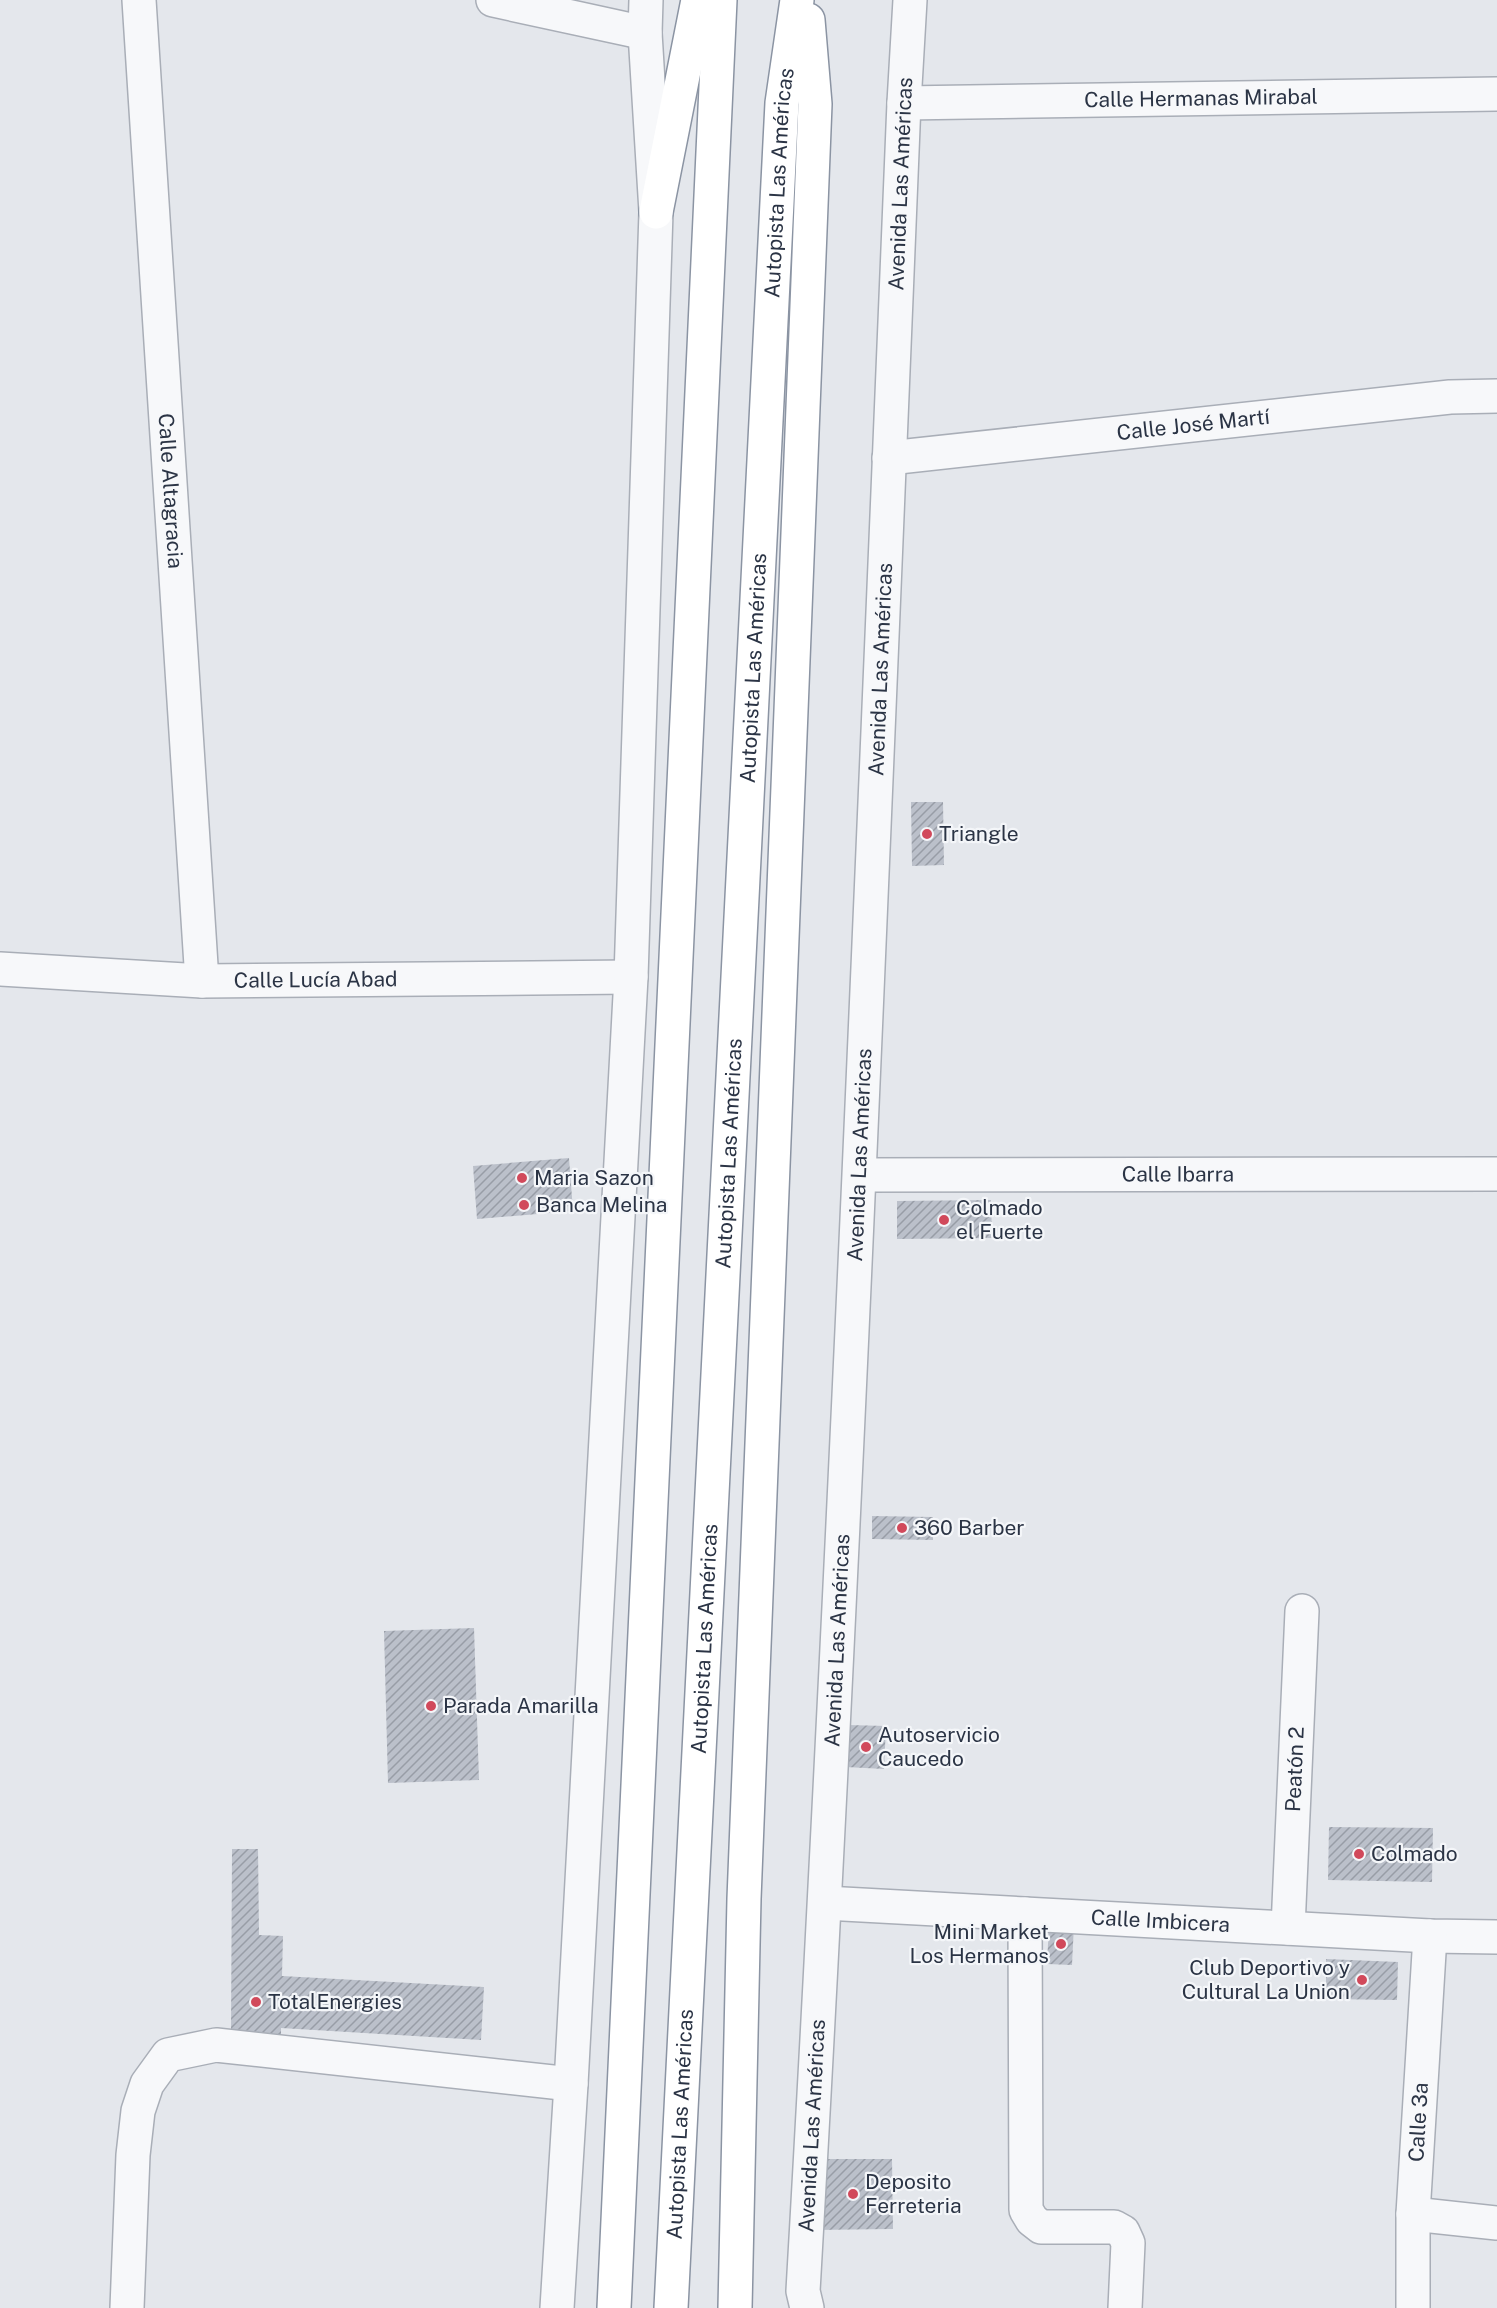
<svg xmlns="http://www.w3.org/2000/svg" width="1497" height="2308" font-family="'Public Sans',sans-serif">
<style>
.building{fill:url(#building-hatch)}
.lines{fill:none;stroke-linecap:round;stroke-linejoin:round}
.minor-casing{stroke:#a9aeb7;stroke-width:36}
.highway-casing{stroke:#8b94a3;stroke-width:36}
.minor{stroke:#f7f8fa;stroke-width:33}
.highway{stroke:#fff;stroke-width:33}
.poi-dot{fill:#d1495b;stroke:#f4f6f9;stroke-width:2}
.labels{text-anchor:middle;stroke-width:4.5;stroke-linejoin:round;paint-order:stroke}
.street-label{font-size:21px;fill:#2b3445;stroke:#f4f6f9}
.poi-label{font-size:21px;fill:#2b3445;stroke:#f4f6f9;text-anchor:start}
</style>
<defs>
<pattern id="building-hatch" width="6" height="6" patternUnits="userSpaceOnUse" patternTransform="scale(1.5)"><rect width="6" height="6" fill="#bbc0ca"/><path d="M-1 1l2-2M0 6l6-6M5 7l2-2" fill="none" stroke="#989da6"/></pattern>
</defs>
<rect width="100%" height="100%" fill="#e4e7ec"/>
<g class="building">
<path d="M911,802h32l1,63 -32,1z"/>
<path d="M569,1158l4,53 -96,8 -4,-53z"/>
<path d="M991,1200l1,38 -95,1v-38z"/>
<path d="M872,1516l61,1v23l-61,-1z"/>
<path d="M474,1628l5,152 -91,3 -4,-152z"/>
<path d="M848,1725l38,1 -2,43 -38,-2z"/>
<path d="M1329,1827l104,1 -1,54 -104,-2z"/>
<path d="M232,1849h26l1,86 24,1 -1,40 202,11 -3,53 -200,-12v7l-50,-1z"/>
<path d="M1049,1924h25l-2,41 -25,-1z"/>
<path d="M1326,1959l72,3 -1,38 -71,-1z"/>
<path d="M814,2159h78l1,70 -79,1z"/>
</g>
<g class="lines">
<defs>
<g id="minor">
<path id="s1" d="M139,0l63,981"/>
<path d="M493,0l152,33"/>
<path id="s2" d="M904,103l593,-9"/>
<path id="s3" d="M889,458l561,-61 47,-1"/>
<path id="s4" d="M0,969l202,12 429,-4"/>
<path id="s5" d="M860,1175l637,-1"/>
<path id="s6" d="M825,1903l605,33 67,1"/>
<path d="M1025,1914l1,296 6,10 9,7h73l9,5 5,11 -3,65"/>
<path id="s7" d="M1288,1928l14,-317"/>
<path d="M1413,2214l84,9"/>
<path d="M127,2308l6,-153 5,-44 9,-27 21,-29 48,-10 355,39"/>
<path d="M557,2308l14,-224 60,-1107 25,-765 -11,-179 1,-33"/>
<path id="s8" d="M807,2308l-4,-17c42,-729 71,-1458 101,-2188l6,-103"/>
<path id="s9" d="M1413,2308v-94l17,-278"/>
</g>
<g id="highway">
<path d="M656,212l42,-212"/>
<path d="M614,2308l106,-2308"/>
<path id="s10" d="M671,2308l111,-2205 15,-103"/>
<path d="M735,2308l9,-409 71,-1795 -7,-84"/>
</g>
</defs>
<use href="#minor" class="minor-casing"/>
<use href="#highway" class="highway-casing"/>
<use href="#minor" class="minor"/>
<use href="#highway" class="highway"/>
</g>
<g class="poi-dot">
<circle cx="927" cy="834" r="6"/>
<circle cx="522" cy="1178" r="6"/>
<circle cx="524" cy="1205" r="6"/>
<circle cx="944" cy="1220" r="6"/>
<circle cx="902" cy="1528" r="6"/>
<circle cx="431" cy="1706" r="6"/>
<circle cx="866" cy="1747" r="6"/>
<circle cx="1359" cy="1854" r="6"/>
<circle cx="1061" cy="1944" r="6"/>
<circle cx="1362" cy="1980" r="6"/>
<circle cx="256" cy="2002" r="6"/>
<circle cx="853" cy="2194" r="6"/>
</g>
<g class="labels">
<g class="street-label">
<text dy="7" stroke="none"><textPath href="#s2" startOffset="297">Calle Hermanas Mirabal</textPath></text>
<text dy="7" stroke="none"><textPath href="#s10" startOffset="2128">Autopista Las Américas</textPath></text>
<text dy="7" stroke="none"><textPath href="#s8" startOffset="2127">Avenida Las Américas</textPath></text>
<text dy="7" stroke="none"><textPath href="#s3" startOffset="306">Calle José Martí</textPath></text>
<text dy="7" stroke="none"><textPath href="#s1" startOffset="492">Calle Altagracia</textPath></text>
<text dy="7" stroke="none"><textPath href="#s10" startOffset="1642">Autopista Las Américas</textPath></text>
<text dy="7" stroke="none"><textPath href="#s8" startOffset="1641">Avenida Las Américas</textPath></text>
<text dy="7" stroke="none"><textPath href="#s4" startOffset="316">Calle Lucía Abad</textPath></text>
<text dy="7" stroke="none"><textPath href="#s10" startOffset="1156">Autopista Las Américas</textPath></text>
<text dy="7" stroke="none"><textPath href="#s8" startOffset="1155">Avenida Las Américas</textPath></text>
<text dy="7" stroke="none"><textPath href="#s5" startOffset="318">Calle Ibarra</textPath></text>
<text dy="7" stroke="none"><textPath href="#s10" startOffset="670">Autopista Las Américas</textPath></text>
<text dy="7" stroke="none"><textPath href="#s8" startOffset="669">Avenida Las Américas</textPath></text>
<text dy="7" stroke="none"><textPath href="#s7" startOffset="159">Peatón 2</textPath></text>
<text dy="7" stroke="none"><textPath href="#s6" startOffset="336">Calle Imbicera</textPath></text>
<text dy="7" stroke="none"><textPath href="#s9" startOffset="186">Calle 3a</textPath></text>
<text dy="7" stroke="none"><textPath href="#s10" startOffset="184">Autopista Las Américas</textPath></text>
<text dy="7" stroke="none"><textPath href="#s8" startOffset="183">Avenida Las Américas</textPath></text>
</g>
<g class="poi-label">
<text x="939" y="841">Triangle</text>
<text x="534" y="1185">Maria Sazon</text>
<text x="536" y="1212">Banca Melina</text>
<text x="956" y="1215">Colmado<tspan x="956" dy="24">el Fuerte</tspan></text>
<text x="914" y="1535">360 Barber</text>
<text x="443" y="1713">Parada Amarilla</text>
<text x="878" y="1742">Autoservicio<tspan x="878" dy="24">Caucedo</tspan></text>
<text x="1371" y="1861">Colmado</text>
<text x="1049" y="1939" text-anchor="end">Mini Market<tspan x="1049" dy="24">Los Hermanos</tspan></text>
<text x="1350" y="1975" text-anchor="end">Club Deportivo y<tspan x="1350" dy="24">Cultural La Union</tspan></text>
<text x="268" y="2009">TotalEnergies</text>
<text x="865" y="2189">Deposito<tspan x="865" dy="24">Ferreteria</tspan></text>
</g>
</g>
</svg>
